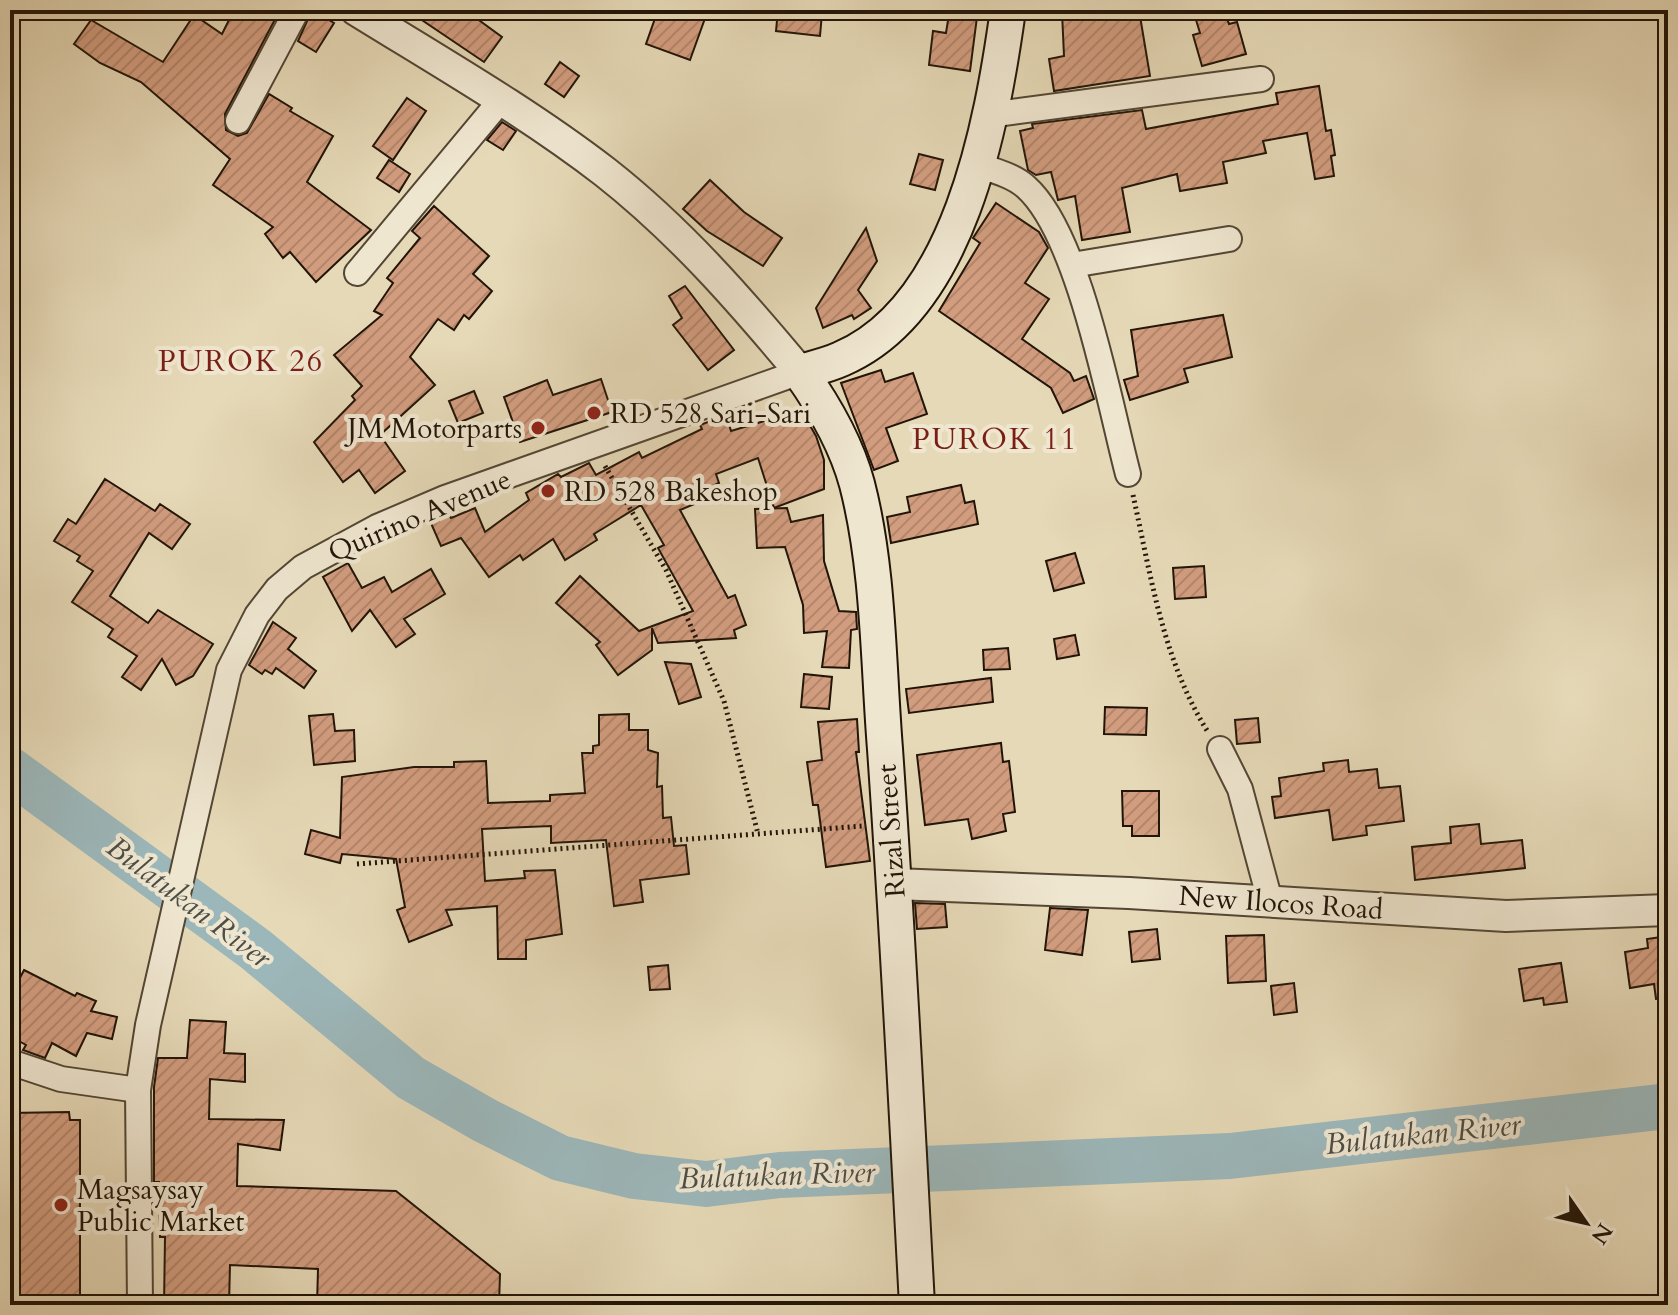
<svg xmlns="http://www.w3.org/2000/svg" width="1678" height="1315" font-family="Cardo,serif">
<style>
.lines{fill:none;stroke-linecap:round;stroke-linejoin:round}
.river{stroke:#9cb7ba;stroke-width:46}
.building{fill:url(#building-hatch);stroke:#221508;stroke-width:2}
.minor-casing{stroke:#534634;stroke-width:28}
.tertiary-casing{stroke:#534634;stroke-width:34}
.secondary-casing{stroke:#221508;stroke-width:38}
.path{stroke:#221508;stroke-width:5;stroke-dasharray:2 4;stroke-linecap:butt}
.minor{stroke:#efe6d0;stroke-width:24}
.tertiary{stroke:#efe6d0;stroke-width:30}
.secondary{stroke:#efe6d0;stroke-width:34}
.poi-dot{fill:#8f2418;stroke:#efe6d0;stroke-width:3}
.labels{text-anchor:middle;stroke-width:8;stroke-linejoin:round;paint-order:stroke}
.poi-label{font-size:28px;fill:#221508;stroke:#efe6d0;text-anchor:start}
.street-label{font-size:28px;fill:#221508;stroke:#efe6d0}
.neighbourhood-label{font-size:30px;letter-spacing:2px;fill:#7a1f14;stroke:#efe6d0}
.water-label{font-size:30px;font-style:italic;fill:#4d4e46;stroke:#efe6d0}
</style>
<defs>
<pattern id="building-hatch" width="6" height="6" patternUnits="userSpaceOnUse" patternTransform="scale(2)"><rect width="6" height="6" fill="#d29d7f"/><path d="M-1 1l2-2M0 6l6-6M5 7l2-2" fill="none" stroke="#b4866c"/></pattern>
</defs>
<rect width="100%" height="100%" fill="#e6d9b7"/>
<filter id="stains"><feTurbulence type="fractalNoise" baseFrequency=".0025" numOctaves="4"/><feColorMatrix values="0 0 0 0 .2 0 0 0 0 .09 0 0 0 0 .02 0 0 0 .5 -.17"/></filter>
<radialGradient id="worn" r=".72"><stop offset=".6" stop-color="#630" stop-opacity="0"/><stop offset="1" stop-color="#630" stop-opacity=".3"/></radialGradient>
<g class="lines">
<path class="river" d="M10,770l245,179 156,129 75,43 74,37 74,18 72,8 74,-9 450,-19 438,-50"/>
</g>
<g class="building">
<path d="M234,10h46l-55,104 1,16 12,6 9,-3 22,-39 23,14 -2,3 43,25 -26,46 64,48 -55,52 -26,-30 -7,6 -18,-24 8,-7 -60,-42 17,-26 -89,-77 -41,-19 -26,-19 17,-24 72,42 31,-47 28,19z"/>
<path d="M312,10l22,13 -18,29 -18,-11z"/>
<path d="M407,10h58l37,27 -18,25z"/>
<path d="M658,10h50l-18,50 -44,-16z"/>
<path d="M778,10l44,3 -2,23 -44,-5z"/>
<path d="M1139,10l11,66 -96,15 -5,-32 15,-3 -2,-44z"/>
<path d="M1193,10h31l5,14 8,-2 9,32 -44,12 -9,-31 7,-2z"/>
<path d="M949,14l28,3 -7,54 -41,-6 4,-34 13,2z"/>
<path d="M560,62l19,14 -15,21 -19,-13z"/>
<path d="M1319,86l7,45 5,-1 4,25 -4,1 3,20 -19,3 -8,-46 -44,8 3,12 -43,9 4,21 -47,8 -3,-17 -55,14 8,44 -48,8 -7,-44 -17,4 -7,-28 -15,3 -8,-5 -8,-39 13,-3 -1,-4 110,-14 4,19 132,-25 -2,-11z"/>
<path d="M407,98l19,13 -33,49 -20,-14z"/>
<path d="M502,122l14,9 -13,19 -16,-10z"/>
<path d="M919,154l24,6 -8,30 -25,-6z"/>
<path d="M389,160l21,14 -11,18 -22,-14z"/>
<path d="M710,180l34,32 38,26 -19,28 -56,-35 -24,-22z"/>
<path d="M996,203l43,29 9,16 -23,35 24,16 -27,40 48,34 4,8 12,-5 8,23 -31,14 -12,-25 -112,-77 41,-68 -7,-5z"/>
<path d="M434,206l55,50 -16,18 19,17 -23,28 -5,-4 -10,15 -16,-11 -28,38 25,28 -55,50 25,36 -30,22 -16,-23 -16,12 -29,-40 41,-42 -3,-4 10,-10 -28,-31 48,-40 -8,-4 19,-28 -6,-5 33,-40 -8,-7z"/>
<path d="M866,228l11,33 -19,29 13,18 -17,11 -2,-4 -29,13 -7,-20z"/>
<path d="M685,286l49,64 -26,20 -35,-45 9,-7 -13,-22z"/>
<path d="M1223,315l9,42 -48,12 4,13 -58,18 -6,-20 14,-4 -7,-46z"/>
<path d="M881,370l4,12 28,-9 14,41 -41,14 12,33 -24,9 -33,-87z"/>
<path d="M601,379l11,33 -92,30 -16,-45 43,-17 6,15z"/>
<path d="M474,391l9,22 -25,10 -9,-22z"/>
<path d="M801,410l15,26 8,24v29l-50,19 -16,-50 -42,16 3,9 -25,12 3,8 -17,7 48,88 7,-3 11,30 -12,5 2,8 -78,5 -6,-15v22l-34,25 -22,-30 4,-3 -44,-39 24,-27 59,55 54,-20 -35,-63 6,-3 -23,-40 -47,29 3,6 -32,20 -12,-21 -30,21 -3,-5 -31,22 -28,-39 -20,8 -11,-25 18,-8 3,5 24,-10 10,24 44,-32 -3,-7 32,-19 3,3 28,-14 7,12 43,-23 3,6 60,-29 -2,-4 26,-10 5,16z"/>
<path d="M105,479l50,32 5,-7 30,20 -18,25 -23,-16 -39,63 38,27 10,-13 55,34 -20,32 -17,9 -14,-26 -21,31 -19,-13 15,-21 -29,-19 5,-8 -41,-27 21,-31 -16,-10 3,-5 -26,-15 14,-22 8,5z"/>
<path d="M961,485l4,18 9,-2 4,23 -87,19 -4,-26 23,-5 -3,-15z"/>
<path d="M787,508l4,14 32,-7 1,46 15,50 17,1 1,17 -6,1 -2,38 -27,-1 5,-36 -23,2 -1,-28 -18,-58 -28,1 -2,-39z"/>
<path d="M1075,553l9,30 -30,8 -8,-30z"/>
<path d="M348,563l14,25 22,-11 8,15 39,-23 14,25 -41,25 11,15 -19,13 -26,-37 -18,21 -29,-54z"/>
<path d="M1204,566l2,31 -31,2 -2,-31z"/>
<path d="M273,622l23,16 -8,11 28,22 -12,17 -28,-20 -4,6 -7,-4 -3,4 -13,-9z"/>
<path d="M1075,635l4,20 -22,4 -3,-20z"/>
<path d="M1008,648l2,21 -26,1 -1,-20z"/>
<path d="M665,662l26,2 10,33 -22,7z"/>
<path d="M804,674l28,3 -3,32 -28,-2z"/>
<path d="M991,678l2,24 -84,11 -3,-24z"/>
<path d="M1105,707l42,1 -1,27 -42,-1z"/>
<path d="M333,714l2,17 19,-1 1,31 -41,4 -5,-49z"/>
<path d="M629,714v16h19v20l10,3 -1,34 5,-1 1,32 8,-1 3,29 12,-1 3,29 -49,6 3,22 -29,4 -8,-66 -55,3v-17l-69,3 3,52 40,-3 -1,-7 31,-1 7,64 -36,6v19h-28l-1,-53 -51,4 6,15 -43,17 -12,-32 8,-3 -9,-48 -54,-5 -2,9 -35,-9 6,-24 29,8 2,-61 72,-10h40v-5l32,-1 2,42 62,-2v-6l35,-2 -3,-40h11v-7l6,-1v-30z"/>
<path d="M1258,718l2,24 -23,2 -2,-24z"/>
<path d="M857,719l2,33h-3l14,109 -44,6 -8,-62h-5l-6,-43 15,-2 -4,-38z"/>
<path d="M1001,743l2,19 6,-1 6,51 -12,2 3,17 -34,8 -4,-20 -43,6 -8,-70z"/>
<path d="M1348,760l1,12 28,-3 2,19 21,-2 4,35 -38,5 1,9 -34,5 -4,-30 -54,8 -3,-21 9,-1 -2,-18 45,-7 -1,-8z"/>
<path d="M1122,791h37v45h-27v-10h-9z"/>
<path d="M1479,824l2,20 41,-4 3,28 -110,12 -3,-33 39,-4 -1,-16z"/>
<path d="M915,903l30,1 2,23 -30,2z"/>
<path d="M1050,908l38,2 -6,45 -37,-5z"/>
<path d="M1157,929l3,30 -28,3 -3,-30z"/>
<path d="M1264,935l2,46 -38,2 -2,-47z"/>
<path d="M1668,936v62l-12,1 -2,-15 -24,4 -5,-36 23,-4 -1,-9z"/>
<path d="M1561,963l6,39 -23,3 -1,-7 -19,3 -5,-32z"/>
<path d="M668,965l2,24 -20,1 -2,-23z"/>
<path d="M24,970l51,26 2,-3 19,8 -5,10 26,6 -5,22 -25,-6 -11,23 -24,-13 -7,15 -22,-8 3,-5 -16,-9v-39z"/>
<path d="M1294,983l3,29 -23,3 -3,-29z"/>
<path d="M190,1020l36,2 -2,31 21,1v28l-35,-3 -1,40 75,1 -4,30 -42,-6 -1,42 159,5 104,83 -1,31h-182l1,-36 -88,-4 -1,40h-65l1,-68h-5l-1,-55h-5v-95l4,-29h29z"/>
<path d="M69,1112l1,8h10v185h-70v-192z"/>
</g>
<g class="lines">
<defs>
<g id="minor">
<path d="M989,115l272,-36"/>
<path d="M238,121l59,-111"/>
<path d="M976,165c16,5 37,10 50,22 53,47 83,215 102,287"/>
<path d="M1072,265l157,-26"/>
<path d="M357,273l144,-173"/>
<path d="M1220,749l20,40 30,112"/>
<path d="M10,1062l51,17 77,11"/>
<path d="M140,1305l-2,-215 10,-65 81,-355 28,-55 20,-26 26,-22 74,-40 68,-29 355,-126"/>
</g>
<g id="tertiary">
<path d="M356,10c84,52 171,102 249,162 74,58 135,128 195,200"/>
<path d="M894,884l235,9 377,23 162,-6"/>
</g>
<path id="secondary" d="M917,1305c-10,-185 -19,-371 -32,-556 -7,-87 -6,-180 -28,-265 -11,-41 -32,-77 -57,-112 14,-4 28,-7 41,-13 119,-51 151,-235 167,-349"/>
</defs>
<use href="#minor" class="minor-casing"/>
<use href="#tertiary" class="tertiary-casing"/>
<use href="#secondary" class="secondary-casing"/>
<g class="path">
<path d="M605,466l61,104 58,131 34,133"/>
<path d="M1133,495c18,81 30,166 75,237"/>
<path d="M357,864l506,-38"/>
</g>
<use href="#minor" class="minor"/>
<use href="#tertiary" class="tertiary"/>
<use href="#secondary" class="secondary"/>
</g>
<g class="poi-dot">
<circle cx="594" cy="413" r="8"/>
<circle cx="538" cy="428" r="8"/>
<circle cx="548" cy="491" r="8"/>
<circle cx="61" cy="1205" r="8"/>
</g>
<g class="labels">
<g class="poi-label">
<text x="610" y="423">RD 528 Sari-Sari</text>
<text x="522" y="438" text-anchor="end">JM Motorparts</text>
<text x="564" y="501">RD 528 Bakeshop</text>
<text x="77" y="1199">Magsaysay<tspan x="77" dy="32">Public Market</tspan></text>
</g>
<g class="street-label">
<text transform="translate(419 515) rotate(-23)" y="10">Quirino Avenue</text>
<text transform="translate(890 831) rotate(-94)" y="10">Rizal Street</text>
<text transform="translate(1281 902) rotate(4)" y="10">New Ilocos Road</text>
</g>
<g class="neighbourhood-label">
<text x="241" y="371">PUROK 26</text>
<text x="995" y="449">PUROK 11</text>
</g>
<g class="water-label">
<text transform="translate(189 902) rotate(37)" y="10">Bulatukan River</text>
<text transform="translate(1423 1134) rotate(-6)" y="10">Bulatukan River</text>
<text transform="translate(777 1175) rotate(-2)" y="10">Bulatukan River</text>
</g>
</g>
<rect width="1678" height="1315" fill="none" stroke="#e6d9b7" stroke-width="40"/>
<rect x="12" y="12" width="1654" height="1291" fill="none" stroke="#221508" stroke-width="4"/>
<rect x="20" y="20" width="1638" height="1275" fill="none" stroke="#221508" stroke-width="2"/>
<g transform="translate(1586 1223) rotate(124)" stroke="#efe6d0" stroke-width="6" paint-order="stroke">
<path d="M0-6L14 30L0 20L-14 30Z" fill="#221508"/>
<text y="-12" font-size="22" font-weight="bold" text-anchor="middle" fill="#221508">N</text>
</g>
<rect width="100%" height="100%" filter="url(#stains)"/>
<rect width="100%" height="100%" fill="url(#worn)"/>
</svg>
